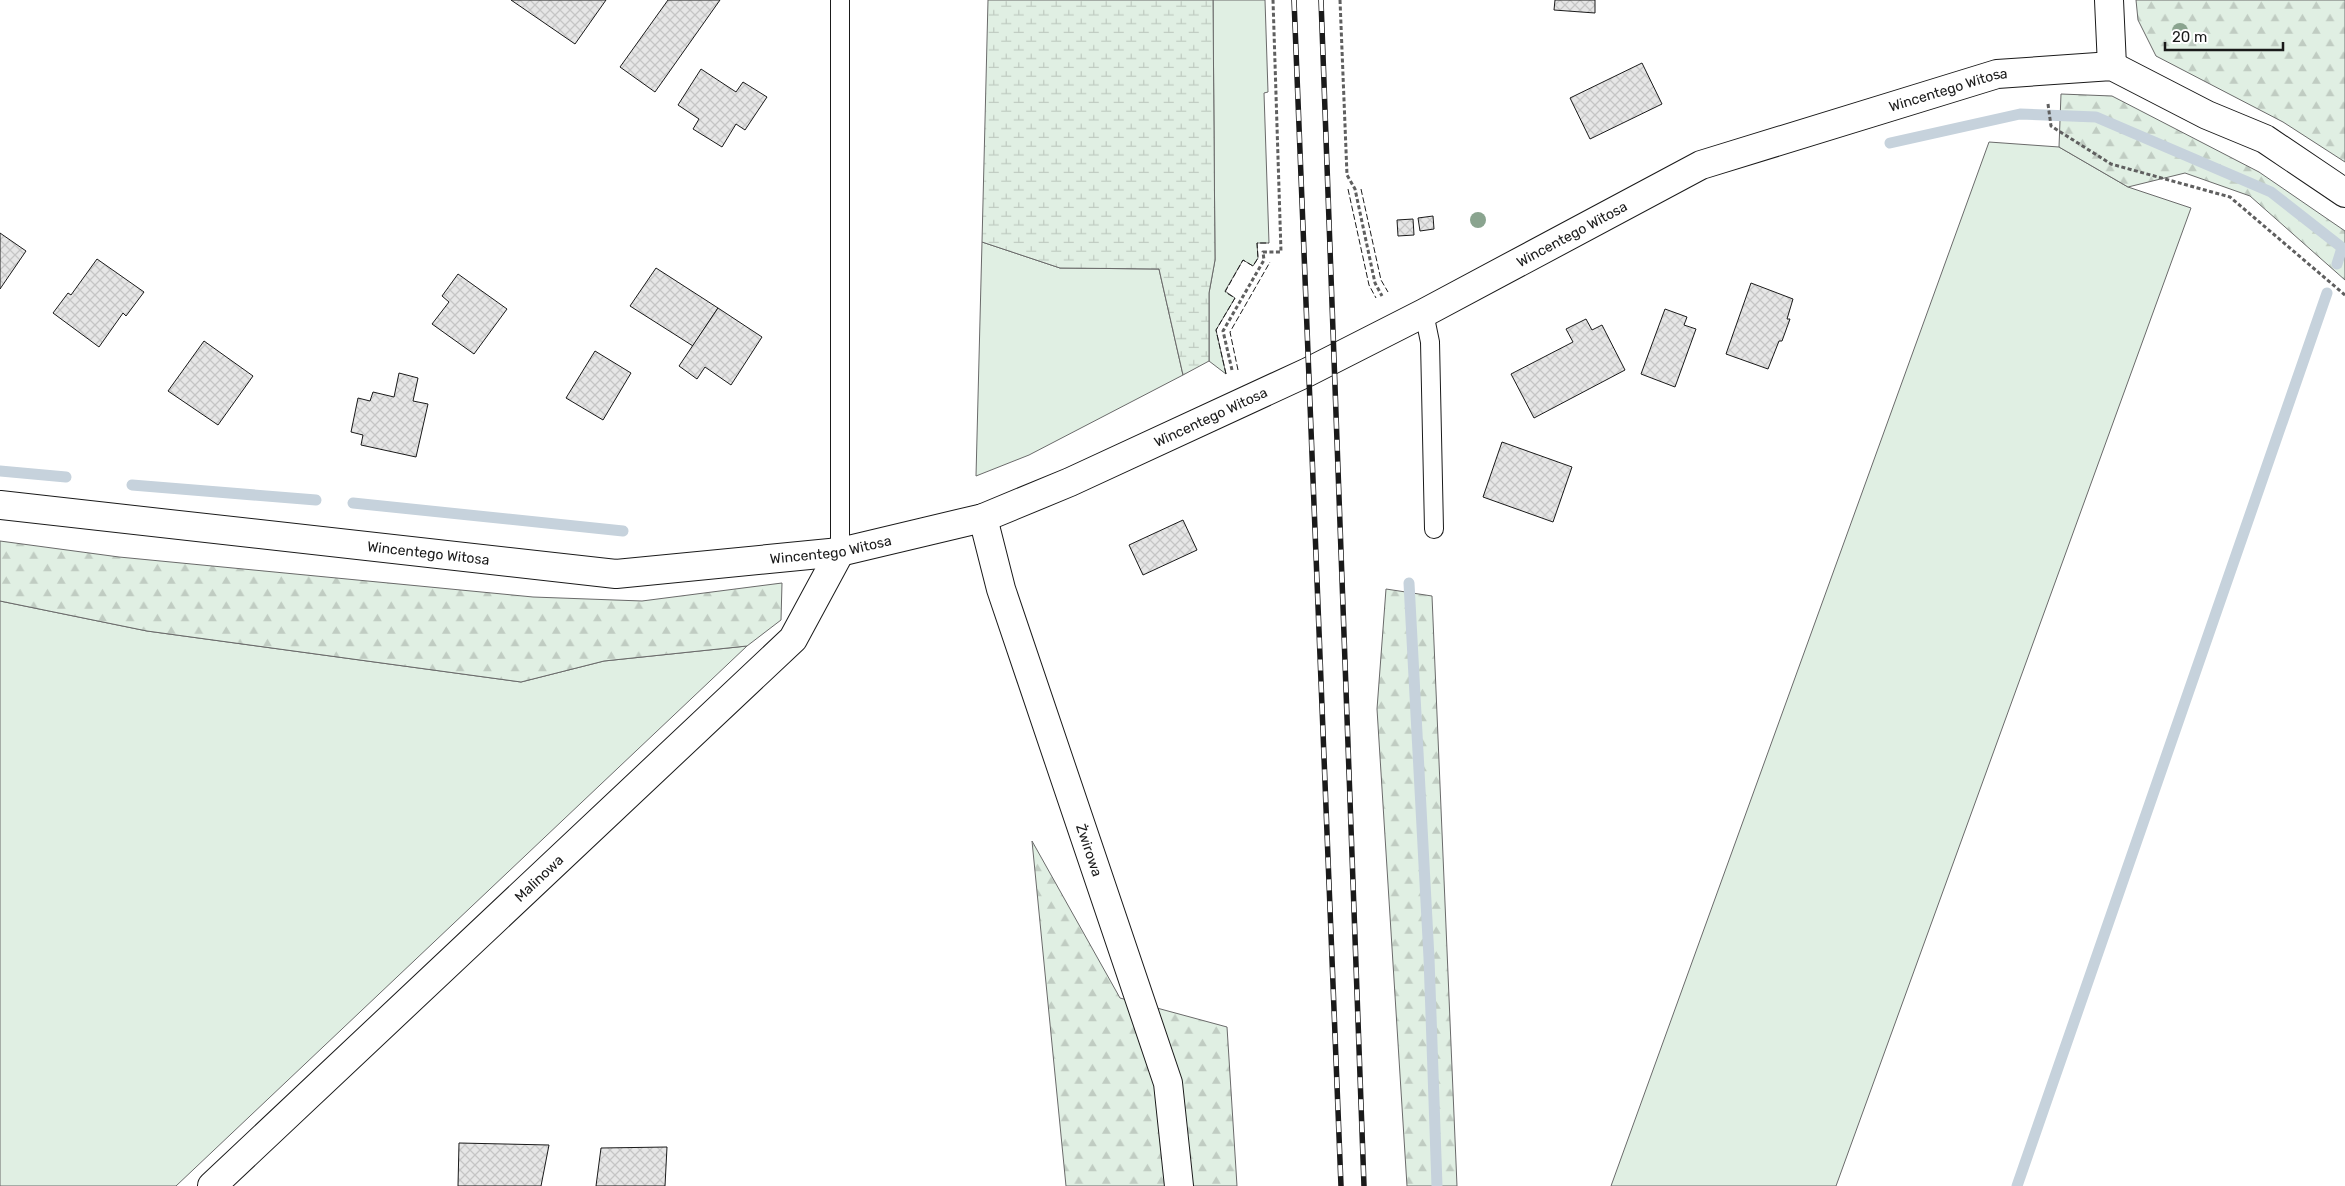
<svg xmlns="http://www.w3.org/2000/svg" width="2345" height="1186" font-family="Rubik,sans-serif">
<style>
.grass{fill:#e0efe3;stroke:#6a6a6a}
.forest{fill:url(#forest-firs);stroke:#6a6a6a}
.wetland{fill:url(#wetland-marsh);stroke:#6a6a6a}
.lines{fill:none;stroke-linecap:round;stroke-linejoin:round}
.stream{stroke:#c6d2dc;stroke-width:11}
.building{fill:url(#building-cross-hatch);stroke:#1a1a1a}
.service-casing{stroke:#1a1a1a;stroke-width:20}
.minor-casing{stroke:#1a1a1a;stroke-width:30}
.tertiary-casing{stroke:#1a1a1a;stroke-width:30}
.path{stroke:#5f5f5f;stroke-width:3;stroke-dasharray:4 2.5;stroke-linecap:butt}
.service{stroke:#fff;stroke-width:18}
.minor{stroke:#fff;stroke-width:28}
.tertiary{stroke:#fff;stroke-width:28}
.rail-casing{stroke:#1a1a1a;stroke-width:5.5}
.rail{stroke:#fff;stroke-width:4;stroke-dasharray:11;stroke-linecap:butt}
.fence{stroke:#1a1a1a;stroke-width:1;stroke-dasharray:6 2.5;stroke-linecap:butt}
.tree{fill:#8aa48f}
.labels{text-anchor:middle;stroke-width:4;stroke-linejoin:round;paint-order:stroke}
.street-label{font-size:14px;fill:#1a1a1a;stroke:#fff}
</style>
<defs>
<pattern id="forest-firs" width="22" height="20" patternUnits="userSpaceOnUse" patternTransform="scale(1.25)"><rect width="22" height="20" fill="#e0efe3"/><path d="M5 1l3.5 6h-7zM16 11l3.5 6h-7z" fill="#c0ccc2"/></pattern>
<pattern id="wetland-marsh" width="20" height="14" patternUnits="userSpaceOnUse" patternTransform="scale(1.25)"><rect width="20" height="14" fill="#e0efe3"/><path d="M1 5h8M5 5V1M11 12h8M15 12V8" fill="none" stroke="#c0ccc2"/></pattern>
<pattern id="building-cross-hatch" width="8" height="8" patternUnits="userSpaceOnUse" patternTransform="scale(1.25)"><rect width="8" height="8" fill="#e6e6e6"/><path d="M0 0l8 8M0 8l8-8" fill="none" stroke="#c5c5c5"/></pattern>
</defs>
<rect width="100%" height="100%" fill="#fff"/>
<g class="grass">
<path d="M1213,0h52l3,92 -4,1 5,150h-12l1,15 -5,8 -10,-6 -18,31 10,7 -19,32 10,44 -17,-13v-68l6,-33z"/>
<path d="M1989,142l70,5 69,40 63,21 -355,978h-225z"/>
<path d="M982,242l78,26 99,1 24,106 -154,80 -53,21z"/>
<path d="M0,601l147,30 374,51 83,-21 143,-15 -571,540h-176z"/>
</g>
<g class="forest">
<path d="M2136,0h209v162l-62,-40 -127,-66 -18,-36z"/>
<path d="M2061,94l51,2 147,76 86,59v49l-95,-84 -65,-23 -57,14 -69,-40z"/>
<path d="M0,541l119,16 414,40 109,4 140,-18 -1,37 -34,26 -143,15 -83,21 -374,-51 -147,-30z"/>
<path d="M1386,589l46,7 25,590h-50l-30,-477z"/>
<path d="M1032,841l88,157 107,29 10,159h-171z"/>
</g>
<path class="wetland" d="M988,0h225l2,260 -6,33v68l-26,14 -24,-106 -99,-1 -78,-26z"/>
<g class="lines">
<g class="stream">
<path d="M1890,143l130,-29 76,3 175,75 74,58"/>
<path d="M2337,264l5,-16"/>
<path d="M0,471l66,6"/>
<path d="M132,485l184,15"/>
<path d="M353,503l270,28"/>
<path d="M1409,583l20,375 8,228"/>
<path d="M2017,1186l310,-893"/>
</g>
</g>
<g class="building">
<path d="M511,0h95l-31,44z"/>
<path d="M668,0h52l-65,92 -35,-25z"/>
<path d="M1555,0h40v13l-41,-3z"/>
<path d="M1642,63l20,41 -72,35 -20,-41z"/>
<path d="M701,69l35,23 7,-10 24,15 -22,33 -9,-6 -14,23 -29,-18 6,-10 -21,-14z"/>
<path d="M1433,216l1,13 -14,2 -2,-13z"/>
<path d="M1413,219l1,16 -16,1 -1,-16z"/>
<path d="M0,233l26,18 -26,38z"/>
<path d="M97,259l47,33 -18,24 -3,-3 -24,34 -46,-34 15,-20 3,2z"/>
<path d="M656,268l62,40 -25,38 -63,-40z"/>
<path d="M458,274l49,35 -33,45 -42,-30 17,-22 -7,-6z"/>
<path d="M1751,283l42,16 -6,20h3l-8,22h-3l-11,28 -42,-15z"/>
<path d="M718,308l44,29 -31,48 -26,-18 -8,12 -18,-13z"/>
<path d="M1665,309l22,8 -3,8 12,4 -21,58 -34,-13z"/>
<path d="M1586,319l6,11 10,-5 23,45 -91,48 -23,-44 62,-32 -7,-13z"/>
<path d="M204,341l49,35 -35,49 -50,-34z"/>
<path d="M595,351l36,22 -28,47 -37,-22z"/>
<path d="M399,373l19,5 -5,23 15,3 -12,53 -55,-12 2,-10 -12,-3 7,-34 12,3 3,-9 21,5z"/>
<path d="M1502,442l70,25 -19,55 -70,-25z"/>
<path d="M1183,520l14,30 -54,25 -14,-30z"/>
<path d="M459,1143l90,2 -8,41h-83z"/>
<path d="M667,1147l-2,39h-69l5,-38z"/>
</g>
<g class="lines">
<defs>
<g id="service">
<path d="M840,0v552"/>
<path d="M1424,313l6,29 4,187"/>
</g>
<g id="minor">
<path d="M2109,0l3,66"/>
<path id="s1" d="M983,518l18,71 167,494 11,103"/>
<path id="s2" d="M212,1186l581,-547 47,-87"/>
</g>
<g id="tertiary">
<path id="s3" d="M0,505l616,69 224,-22 143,-34 87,-36 238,-110 116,-59 277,-148 296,-91 115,-8 95,49 58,24 80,54"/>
</g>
</defs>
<use href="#service" class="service-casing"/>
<use href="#minor" class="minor-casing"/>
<use href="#tertiary" class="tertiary-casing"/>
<g class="path">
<path d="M1340,0l7,175 8,14 20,94 7,13"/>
<path d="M2048,104l3,22 60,38 119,33 115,98"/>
<path d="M1232,370l-9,-39 41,-71 -1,-8h18l-8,-252"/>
</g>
<use href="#service" class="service"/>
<use href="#minor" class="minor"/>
<use href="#tertiary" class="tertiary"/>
<defs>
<g id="rail">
<path d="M1294,0l47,1186"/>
<path d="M1321,0l43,1186"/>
</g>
</defs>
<use href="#rail" class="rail-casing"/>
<use href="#rail" class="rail"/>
<g class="fence">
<path d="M1348,189l21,96 7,13"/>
<path d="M1361,189l20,91 7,12"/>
<path d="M1238,370l-8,-38 40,-70"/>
<path d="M1226,374l-10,-44 19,-32 -10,-6 18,-32 10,6 5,-8 -1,-15h12"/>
</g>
</g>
<g class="tree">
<circle cx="2180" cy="31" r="8"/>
<circle cx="1478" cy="220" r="8"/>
</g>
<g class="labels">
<g class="street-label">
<text dy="5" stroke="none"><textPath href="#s3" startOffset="2051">Wincentego Witosa</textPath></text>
<text dy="5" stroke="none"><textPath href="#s3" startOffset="1646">Wincentego Witosa</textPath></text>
<text dy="5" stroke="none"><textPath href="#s3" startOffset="1241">Wincentego Witosa</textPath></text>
<text dy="5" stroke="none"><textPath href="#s3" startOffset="836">Wincentego Witosa</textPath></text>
<text dy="5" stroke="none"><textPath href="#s3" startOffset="431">Wincentego Witosa</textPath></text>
<text dy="5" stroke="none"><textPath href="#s1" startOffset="349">Żwirowa</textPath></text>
<text dy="5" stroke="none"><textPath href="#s2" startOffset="449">Malinowa</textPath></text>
</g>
</g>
<path d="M2165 42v8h118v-8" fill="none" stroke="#1a1a1a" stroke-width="2.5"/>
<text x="2172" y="42" font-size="15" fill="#1a1a1a" stroke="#ffffff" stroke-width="4" paint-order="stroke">20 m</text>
</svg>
